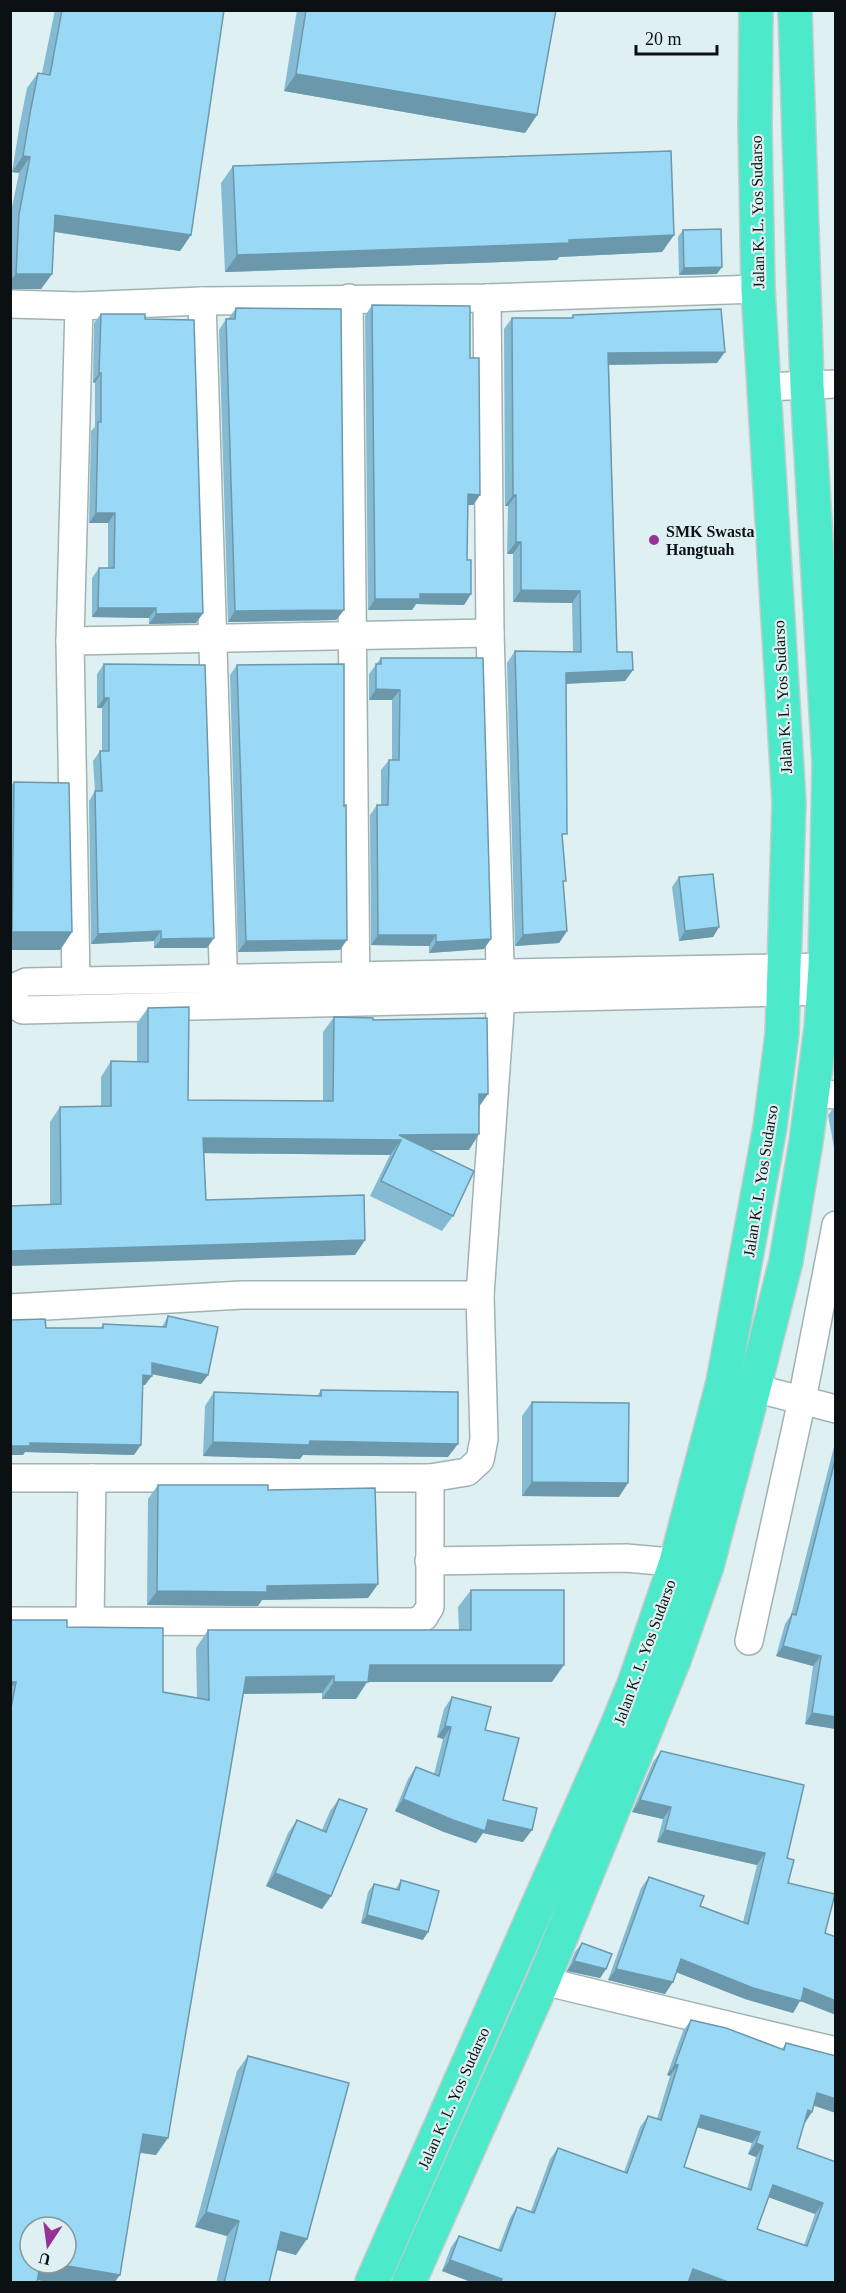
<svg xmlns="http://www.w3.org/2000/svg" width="846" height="2293" font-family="Georgia,serif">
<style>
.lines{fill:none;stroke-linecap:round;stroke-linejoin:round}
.street-casing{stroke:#a1b2b3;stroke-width:30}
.highway-casing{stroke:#c9cbcb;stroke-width:36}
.street{stroke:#fff;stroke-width:27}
.highway{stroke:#4ceaca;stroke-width:33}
.wall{fill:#84bbd3;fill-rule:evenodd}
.shaded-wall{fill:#6c98ac}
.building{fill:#9ad9f5;stroke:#6c98ac;stroke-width:1.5;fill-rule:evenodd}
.poi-dot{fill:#983296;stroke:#def0f1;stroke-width:2}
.labels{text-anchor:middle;stroke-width:4.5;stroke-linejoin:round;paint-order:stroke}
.street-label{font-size:16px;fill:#0b1112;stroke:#def0f1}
.poi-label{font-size:16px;font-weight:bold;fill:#0b1112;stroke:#def0f1;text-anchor:start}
</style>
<rect width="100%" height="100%" fill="#def0f1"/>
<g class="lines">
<defs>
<g id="street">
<path d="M349,298l7,696"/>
<path d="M202,301l22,693"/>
<path d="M10,304l69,2 123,-5 285,-3 271,-9"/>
<path d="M764,387l72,-3"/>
<path d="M70,641l420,-8"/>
<path d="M76,981l-6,-340 9,-335"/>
<path d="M823,991l-800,19 -8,-5 -2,-11 4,-8 9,-4 799,-15"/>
<path d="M813,1093l23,2"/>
<path d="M10,1308l232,-13h238"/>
<path d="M754,1388l82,21"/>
<path d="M10,1478h420l37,-6 13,-12 4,-21 -4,-144 21,-297 -11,-365 -3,-335"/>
<path d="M429,1561l197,-3 68,6"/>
<path d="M10,1621l405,1 9,-5 6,-10v-129"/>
<path d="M90,1621l2,-143"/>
<path d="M749,1641l53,-241 34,-175"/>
<path d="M543,1981l293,70"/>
</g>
<g id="highway">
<path d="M372,2282l244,-554 18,-44 42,-122 47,-180 47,-255 12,-93 7,-232 -31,-513 -3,-164 1,-115"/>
<path d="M409,2282l134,-301 131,-321 33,-94 47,-178 32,-127 20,-119 15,-114 4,-61 4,-203 -22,-379 -12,-375"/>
</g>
</defs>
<use href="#street" class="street-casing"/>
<use href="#highway" class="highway-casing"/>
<use href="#street" class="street"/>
<use href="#highway" class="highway"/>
</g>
<g class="wall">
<path d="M55,10h169l-33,225 -11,16 -126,-19 -2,42 -11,15h-31v-72l9,-44 -7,-1 8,-49 7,-35 11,-15h4z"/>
<path d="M297,10h259l-19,105 -12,18 -241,-42z"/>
<path d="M233,166l441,69 -12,17 -103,5 -2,3 -332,12 -4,-89z"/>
<path d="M683,230l34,44 -38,1 -1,-38z"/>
<path d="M372,305l98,53 10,137 -7,10h-5l-1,55 4,34 -7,11 -48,-1 -4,6h-44l-3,-294z"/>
<path d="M236,308l108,302 -8,10 -108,2 -9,-292 7,-11h2z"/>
<path d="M101,314l44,5 58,294 -7,10 -47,1v-6l-57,-1v-39l7,-10h9v-45h-19l2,-92 4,-4v-44l-2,-1 1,-59z"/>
<path d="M573,315l144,48 -108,2 8,287 16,18 -8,11 -59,3 -4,156 1,45 4,46 -8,12 -44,3 -8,-283 8,-12 58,1 -1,-49 -59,-1v-48h-6l1,-48h-3l-1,-177 8,-11h59z"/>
<path d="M836,515v24l-2,-21z"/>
<path d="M381,658h102l1,291 -55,4v-7l-58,-1 -1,-130 7,-10h4v-35l8,-10h3v-60h-23v-26z"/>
<path d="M104,664l110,274 -7,10h-53v-7l-63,3 -2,-143 6,-10 -2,-30 7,-10h2v-43h-5v-34z"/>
<path d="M237,665l103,285 -102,2 -8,-277z"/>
<path d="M14,782l58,150 -12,18h-50v-163z"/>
<path d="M679,877l40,50 -6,10 -34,4 -7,-54z"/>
<path d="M148,1008l40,92 135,1v-69l11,-15 39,3 115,74 -9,13 -10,43h-39l23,66 -11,15 -72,-35 20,-41 -186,-2 2,47 159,40 -10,15 -305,-50v-83l10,-15 41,-1v-29l10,-16 26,1v-39z"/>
<path d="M836,1105v53l-8,-43z"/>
<path d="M168,1316l40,59 -7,9 -49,-10 -7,11h-2l-9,70 -109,-3 -2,3 23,-127h55l2,-4 59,3z"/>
<path d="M321,1390l127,67 -145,-2 -3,4 -97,-3 2,-50 9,-14 103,4z"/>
<path d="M532,1402l87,95 -97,-1v-80z"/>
<path d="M836,1439v290l-31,-5 8,-58 -37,-10 9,-32 6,-9z"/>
<path d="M158,1485l110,5 110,94 -10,14 -106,2 -4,6 -111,-1 1,-106z"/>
<path d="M471,1590l81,92h-185l-11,17h-34v-6l-79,1 -87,461 -16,-2 -26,130h-62l-15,-3 -27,3v-663l57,7 96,65 34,6 -1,-50 12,-18h251l-1,-23z"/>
<path d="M452,1697l33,33 18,70 20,42 -40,-9 -7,10 -32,-11 -49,-21 13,-32 8,-12 18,7 9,-35 -6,-2 7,-28z"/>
<path d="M661,1751l126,107 13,143 -7,12 -48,-14 -68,-27 -12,22 -57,-14 33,-92 8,-11 51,29 43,16 14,-57 -100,-23 6,-23 -31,-7 21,-50z"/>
<path d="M339,1799l-8,97 -9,13 -56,-23 22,-53 9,-13 25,10 8,-19z"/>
<path d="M401,1880l22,60 -62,-17 7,-31 6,-8 21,6z"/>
<path d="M582,1943l24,26 -6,9 -33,-7 8,-19z"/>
<path d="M691,2020l91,29 4,-6 49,13 1,57 -22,-7 -10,17 -7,25 39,14v121h-144l-3,-2 -1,2h-214l-32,-12 9,-24 8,-11 39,14 12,-32 7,-11 14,4 19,-52 8,-11 66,24 16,-45 8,-11 9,3 13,-43 -3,-1 16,-44zM697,2127l55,16 -4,11 8,3 -9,32 -63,-22zM769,2197l46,17 -11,31 -47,-16z"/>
<path d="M248,2056l48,199 -19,-5 -8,33h-53l11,-47 -32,-9 42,-156z"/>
</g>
<g class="shaded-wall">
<path d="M296,74l241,41 -12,18 -241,-42z"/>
<path d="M23,156l7,1 -11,16 -7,-1z"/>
<path d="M55,215l136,20 -11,16 -136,-21z"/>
<path d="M674,235l-12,17 -103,5 -2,3 -332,12 12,-17z"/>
<path d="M722,267l-5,7 -38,1 5,-7z"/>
<path d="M16,274h36l-11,15h-31v-8z"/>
<path d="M725,352l-8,11 -117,2 8,-12z"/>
<path d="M99,373h2l-6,10 -2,-1z"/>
<path d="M468,494l12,1 -7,10h-12z"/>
<path d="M513,495h3l-8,11h-3z"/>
<path d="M96,513h19l-7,10h-19z"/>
<path d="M516,542h5l-8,12h-6z"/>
<path d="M521,590l59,1 -8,12 -59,-1z"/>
<path d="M420,594h51l-7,11 -48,-1 -4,6h-44l7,-11z"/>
<path d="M98,608h58l-7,10 -57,-1z"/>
<path d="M344,610l-8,10 -108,2 7,-11z"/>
<path d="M203,613l-7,10 -47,1 7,-10z"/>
<path d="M633,670l-8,11 -67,3 8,-11z"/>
<path d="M376,689l24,1 -8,10h-23z"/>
<path d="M104,698h5l-7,10h-5z"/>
<path d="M719,927l-6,10 -34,4 6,-10z"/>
<path d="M161,931l-7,10 -63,3 7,-10z"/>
<path d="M567,931l-8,12 -44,3 8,-11z"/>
<path d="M12,932h60l-12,18h-50v-15z"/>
<path d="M378,935h58l-7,11 -58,-1z"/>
<path d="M214,938l-7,10h-53l7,-9z"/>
<path d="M491,939l-7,10 -55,4 7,-11z"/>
<path d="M347,940l-7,10 -102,2 8,-11z"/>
<path d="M479,1094h9l-11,15z"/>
<path d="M479,1134l-10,16h-73l5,-10 -11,15 -197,-2 10,-15z"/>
<path d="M365,1240l-10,15 -345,11v-15z"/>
<path d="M152,1363l56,12 -7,9 -55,-11z"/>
<path d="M143,1375l9,1 -7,9h-9z"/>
<path d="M310,1441l148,3 -10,13 -145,-2 -3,4 -97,-3 10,-14z"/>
<path d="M30,1443l111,2 -7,10 -109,-3 -2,3h-13v-9z"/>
<path d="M532,1482l96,1 -9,14 -97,-1z"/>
<path d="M378,1584l-10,14 -106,2 -4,6 -111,-1 10,-14 110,-5z"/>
<path d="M783,1646l38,10 -8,10 -37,-10z"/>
<path d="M370,1665h194l-12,17h-185l-11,17h-34l12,-17z"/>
<path d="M334,1676l-12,17 -88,1 12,-17z"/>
<path d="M10,1682h6l-6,7z"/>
<path d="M812,1713l24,4v12l-31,-5z"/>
<path d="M445,1726l6,1 -8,12 -6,-2z"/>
<path d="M403,1799l85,21 44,10 -9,12 -40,-9 -7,10 -32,-11 -49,-21z"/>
<path d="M640,1800l31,7 -8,12 -31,-7z"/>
<path d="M665,1830l100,23 -8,12 -100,-23z"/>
<path d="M275,1873l56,23 -9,13 -56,-23z"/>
<path d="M367,1915l61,17 -5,8 -62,-17z"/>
<path d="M681,1959l123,29 32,13v14l-36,-14 -7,12 -48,-14 -72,-28z"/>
<path d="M574,1961l32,8 -6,9 -33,-7z"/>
<path d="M616,1969l57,13 -8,12 -57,-14z"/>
<path d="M675,2064l3,1 -8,11 -3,-1z"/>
<path d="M817,2093l19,6v14l-26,-9z"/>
<path d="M808,2110l4,2 -7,11 -5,-2z"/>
<path d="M701,2115l59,17 -8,11 -59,-17z"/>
<path d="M143,2134l25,4 -12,17 -25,-4z"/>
<path d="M756,2143l7,3 -7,11 -8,-3z"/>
<path d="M773,2185l50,18 -8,11 -50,-18z"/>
<path d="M206,2212l33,9 -12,15 -32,-9z"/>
<path d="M281,2232l26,7 -11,16 -26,-7z"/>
<path d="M450,2260l52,19 -3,4h-25l-32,-12z"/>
<path d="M39,2263h11l70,12 -6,8h-62l-24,-5z"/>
<path d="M693,2269l38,14h-39l-7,-3z"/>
</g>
<g class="building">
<path d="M62,10h162l-33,225 -136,-20 -3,59h-36l3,-60 11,-57 -7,-1 8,-48 7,-35 12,2z"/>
<path d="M306,10h250l-19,105 -241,-41z"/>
<path d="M671,151l3,84 -105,5v3l-332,12 -4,-89z"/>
<path d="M721,229l1,38 -38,1 -1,-38z"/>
<path d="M372,305l98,1v52h9l1,137 -12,-1 -1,66h4v34h-51v5h-45z"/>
<path d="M236,308l105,1 3,301 -109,1 -9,-292h9z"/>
<path d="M721,309l4,43 -117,1 9,299h15l1,18 -67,3 1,161h-5l4,47h-3l4,50 -44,4 -8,-284 66,1 -1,-61 -59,-1v-48h-5v-47h-3l-1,-177h61v-3z"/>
<path d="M101,314h44v5l49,1 9,293 -47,1v-6h-58l1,-40h15l1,-55h-19l2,-91h3v-49h-2z"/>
<path d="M381,658h102l8,281 -55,3v-7h-58l-1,-130h11l1,-45h10l1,-70 -24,-1v-25h5z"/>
<path d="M104,664l101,1 9,273 -53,1v-8l-63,3 -3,-143h7l-2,-40h9v-53h-5z"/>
<path d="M344,664v142l2,-1 1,135 -101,1 -9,-276z"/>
<path d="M14,782l55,1 3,149h-60z"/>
<path d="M713,874l6,53 -34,4 -6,-54z"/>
<path d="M189,1007l-1,93 145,1 1,-84 39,1v2l114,-2 1,70v6h-9v40l-80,1 75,36 -21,45 -72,-35 20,-41 -198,-2 3,62 158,-5 1,45 -355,11v-45l51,-2 -1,-97 51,-1v-45l37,1v-54z"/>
<path d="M168,1316l50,11 -10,48 -56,-12v13l-9,-1 -2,70 -111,-2v3h-20v-126l35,-1 1,9h57v-4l63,3z"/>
<path d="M321,1390l137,2v52l-148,-3 -1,4 -96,-3 1,-50 107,4z"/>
<path d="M532,1402l97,1 -1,80 -96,-1z"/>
<path d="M836,1456v261l-24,-4 9,-57 -38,-10 9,-32 4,1z"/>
<path d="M158,1485h110v5l107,-2 3,96 -111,2v6l-110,-1z"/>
<path d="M471,1590h93v75h-194l-2,17h-34v-6l-88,1 -78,461 -25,-4 -23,141 -70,-12h16v-36h-36v36h10l-3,20h-27v-570l6,-31h-6v-62h57v7l96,1v64l46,8 -1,-70h263z"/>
<path d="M452,1697l39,10 -6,23 34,8 -16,62 34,8 -5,22 -44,-10 -3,11 -32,-11 -50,-21 13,-32 23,9 12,-49 -6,-1z"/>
<path d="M661,1751l143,34 -17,73 7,2 -6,23 47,11 -10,39 11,4v64l-32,-13 -3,13 -48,-13 -72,-29 -8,23 -57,-13 33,-92 55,19 -4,10 48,18 17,-71 -100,-23 6,-23 -31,-7z"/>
<path d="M339,1799l28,10 -36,87 -56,-23 22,-53 29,12z"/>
<path d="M401,1880l38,11 -11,41 -61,-17 7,-31 25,6z"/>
<path d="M582,1943l30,11 -6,15 -32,-8z"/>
<path d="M691,2020l35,8 58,22 2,-7 50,13v43l-19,-6 -5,19 -4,-2 -11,38 39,14v121h-105l-38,-14 -5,14h-187l1,-4 -52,-19 9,-24 42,15 16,-44 17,6 24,-65 69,25 21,-57 13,4 17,-55 -3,-1zM701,2115l59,17 -4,11 7,3 -12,44 -67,-23zM773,2185l50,18 -16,43 -50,-17z"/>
<path d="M248,2056l101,27 -42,156 -26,-7 -12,51h-45l15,-62 -33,-9z"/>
</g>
<circle class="poi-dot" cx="654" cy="540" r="6"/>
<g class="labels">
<g class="street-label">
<text transform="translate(757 212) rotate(-91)" y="6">Jalan K. L. Yos Sudarso</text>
<text transform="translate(782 697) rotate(-93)" y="6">Jalan K. L. Yos Sudarso</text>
<text transform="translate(760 1181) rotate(-81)" y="6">Jalan K. L. Yos Sudarso</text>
<text transform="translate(644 1652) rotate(-70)" y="6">Jalan K. L. Yos Sudarso</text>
<text transform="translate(453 2098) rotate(-66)" y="6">Jalan K. L. Yos Sudarso</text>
</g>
<g class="poi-label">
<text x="666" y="537">SMK Swasta<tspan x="666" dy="18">Hangtuah</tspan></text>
</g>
</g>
<rect width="846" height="2293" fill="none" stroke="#0b1112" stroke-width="24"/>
<g transform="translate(48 2245) rotate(193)"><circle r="28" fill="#def0f1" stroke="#8a9798" stroke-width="1.5"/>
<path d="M0-4.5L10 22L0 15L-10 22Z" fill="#983296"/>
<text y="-9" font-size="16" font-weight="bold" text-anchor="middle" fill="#0b1112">U</text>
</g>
<path d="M636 45v9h81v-9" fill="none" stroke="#0b1112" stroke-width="3"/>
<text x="645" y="45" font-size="18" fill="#0b1112" stroke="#def0f1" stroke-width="4.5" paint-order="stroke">20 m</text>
</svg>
